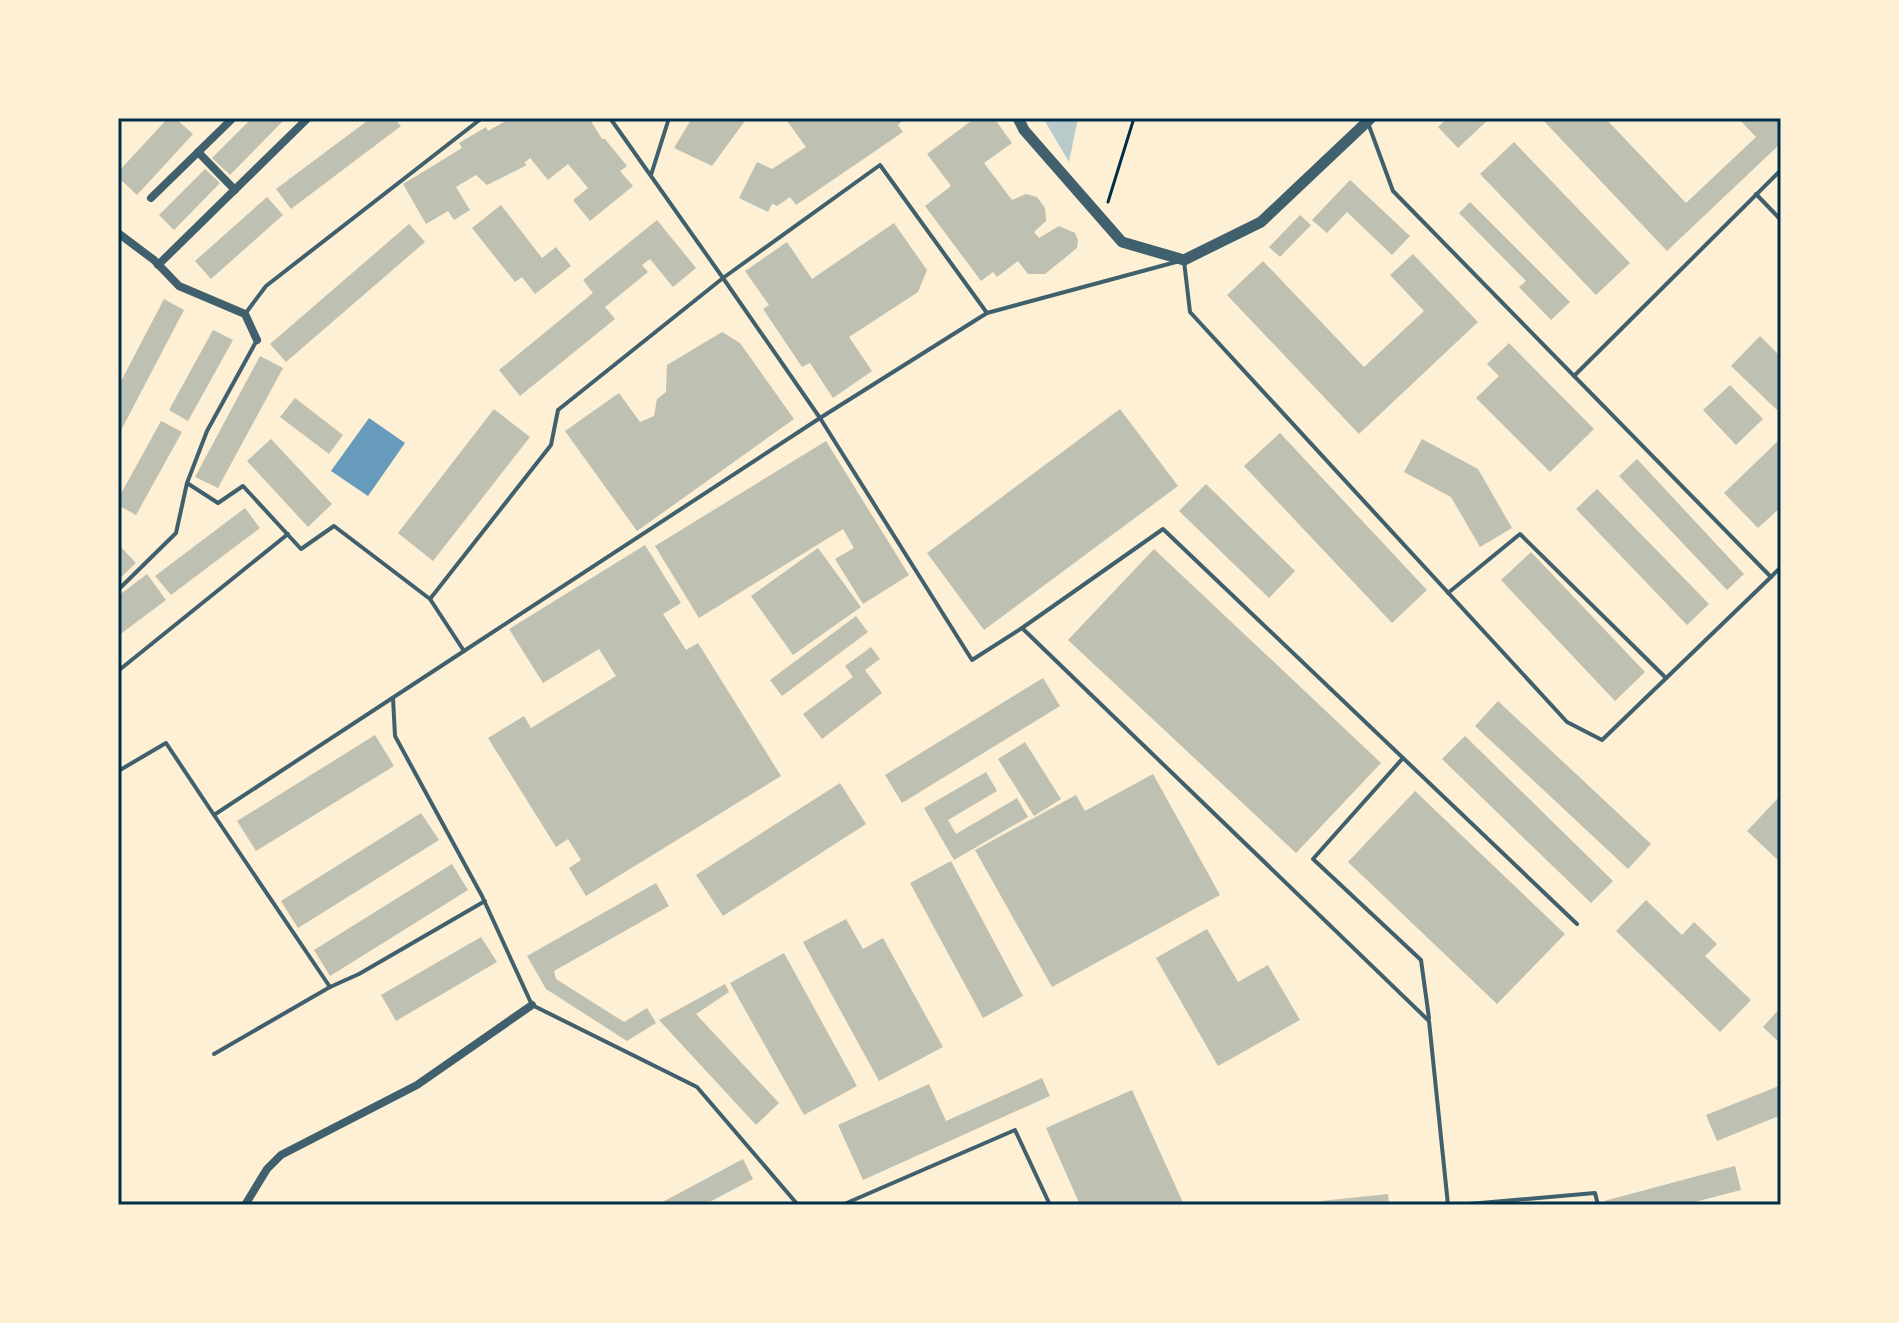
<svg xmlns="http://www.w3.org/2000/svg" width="1899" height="1323" font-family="Helvetica,sans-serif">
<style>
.green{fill:#b9caca}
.water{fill:#669bbc}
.building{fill:#bec0b2}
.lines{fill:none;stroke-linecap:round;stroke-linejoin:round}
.path{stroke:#003049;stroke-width:3}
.service{stroke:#3f606c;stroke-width:4}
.minor{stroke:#3f606c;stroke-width:8}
.tertiary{stroke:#3f606c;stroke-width:11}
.neatline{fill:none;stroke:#003049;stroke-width:3}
</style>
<rect width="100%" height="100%" fill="#fdf0d5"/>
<path class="green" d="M1043,118h35l-9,44z"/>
<path class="water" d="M369,418l36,25 -37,53 -37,-25z"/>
<g class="building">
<path d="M168,118h7l18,16 -56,61 -19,-18v-5z"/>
<path d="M252,118h34l-56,57 -18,-17z"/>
<path d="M371,118h23l7,8 -110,83 -15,-20z"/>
<path d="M501,118h88l13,21h3l22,27 -7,5 13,15 -43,35 -17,-21 15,-12 -20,-24 -20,16 -18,-22 -6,5 3,2 -40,20 -11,-10 -20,12 14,23 -16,10 -6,-9 -22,13 -23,-40 59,-36 -3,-5 27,-16 2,4 16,-9z"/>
<path d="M692,118h55l-35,48 -38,-18z"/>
<path d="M785,118h121l-8,7 5,7 -107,73 -6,-8 -13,9 -5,-2 -4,8 -29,-14 18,-36 15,7 34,-22z"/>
<path d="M975,118h19l18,25 -28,20 28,37 14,-6 11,3 8,11 1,13 -12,11 5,6 20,-12 16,7 3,7 -1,8 -32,26h-17l-10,-13 -21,16 -4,-5 -12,9 -56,-75 26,-20 -24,-32z"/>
<path d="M1448,118h42l-32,30 -20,-21z"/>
<path d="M1541,118h64l81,85 70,-66 -18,-19h43v25l-114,108z"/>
<path d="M1514,142l116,121 -34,32 -116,-121z"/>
<path d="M205,169l15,14 -46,47 -15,-15z"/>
<path d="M1350,180l60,56 -18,19 -45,-43 -20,21 -15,-13z"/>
<path d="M267,197l16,18 -72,64 -16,-18z"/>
<path d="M1470,202l100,100 -19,18 -32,-33 7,-6 -67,-68z"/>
<path d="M501,205l41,53 14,-11 15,19 -36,28 -13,-17 -7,5 -43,-54z"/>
<path d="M1300,215l11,10 -31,32 -11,-10z"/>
<path d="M657,220l39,48 -23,19 -23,-28 -8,6 6,7 -43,35 10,12 -95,77 -21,-26 94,-77 -10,-13z"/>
<path d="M894,223l33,47 -9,22 -69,45 23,34 -39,27 -23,-35 -8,4 -39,-58 6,-4 -24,-34 42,-29 25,37z"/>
<path d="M409,224l16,18 -139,120 -16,-18z"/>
<path d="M1413,254l65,68 -119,112 -132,-139 36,-34 101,106 60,-56 -34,-36z"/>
<path d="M164,299l20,11 -66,126v-49z"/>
<path d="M213,330l20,10 -45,81 -19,-11z"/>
<path d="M722,332l18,11 54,76 -157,112 -72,-100 54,-38 21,29 14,-6 3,-17 9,-7 1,-27z"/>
<path d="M1760,336l21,21v48l-4,5 -46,-44z"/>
<path d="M1509,343l85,86 -44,43 -74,-74 23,-22 -12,-12z"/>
<path d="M260,356l23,12 -65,120 -23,-11z"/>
<path d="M1730,385l33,34 -27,26 -33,-35z"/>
<path d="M295,398l48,37 -14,19 -49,-37z"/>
<path d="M494,409l36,28 -97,124 -35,-28z"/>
<path d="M1120,409l58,77 -194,144 -57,-77z"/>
<path d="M161,421l21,11 -46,83 -18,-10v-6z"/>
<path d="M1280,433l147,157 -35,33 -148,-157z"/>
<path d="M1781,438v69l-23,21 -34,-35z"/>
<path d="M271,439l61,65 -24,23 -61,-66z"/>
<path d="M1422,439l56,30 34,59 -32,19 -29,-50 -47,-25z"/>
<path d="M826,441l83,134 -46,29 -28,-45 19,-11 -11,-19 -144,89 -44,-72z"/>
<path d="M1637,459l107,115 -17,16 -108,-114z"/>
<path d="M1206,484l89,87 -26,27 -90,-87z"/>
<path d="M1597,489l112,115 -22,21 -111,-116z"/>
<path d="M245,508l15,20 -89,67 -16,-19z"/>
<path d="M118,544l18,19 -18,17z"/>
<path d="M645,545l36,58 -18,11 23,36 12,-7 83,133 -195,120 -17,-28 12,-8 -13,-21 -12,8 -68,-109 36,-22 7,12 85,-52 -17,-27 -56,34 -34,-54z"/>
<path d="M818,548l43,59 -68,48 -42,-59z"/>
<path d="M1154,549l227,214 -85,90 -228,-213z"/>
<path d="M1531,552l114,120 -30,29 -114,-121z"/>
<path d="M147,574l19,26 -48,36v-40z"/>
<path d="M856,616l12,16 -86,64 -12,-16z"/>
<path d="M871,647l9,12 -15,11 17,23 -60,46 -19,-25 50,-37 -8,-11z"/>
<path d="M1043,678l17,28 -158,97 -17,-28z"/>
<path d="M1498,701l153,143 -23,25 -153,-143z"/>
<path d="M375,735l19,31 -138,85 -19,-30z"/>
<path d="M1465,736l148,145 -22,22 -149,-144z"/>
<path d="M1025,742l36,57 -27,17 -36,-57z"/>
<path d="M986,772l11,19 -49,29 8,14 61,-36 11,19 -74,43 -30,-52z"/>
<path d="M1153,774l67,121 -168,92 -77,-137 101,-55 9,16z"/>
<path d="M840,783l26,41 -143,92 -27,-41z"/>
<path d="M1415,791l150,143 -68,70 -149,-142z"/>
<path d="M1781,795v68l-34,-32z"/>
<path d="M421,813l18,27 -141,88 -17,-27z"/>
<path d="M951,861l72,135 -40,22 -73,-135z"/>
<path d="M452,864l16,26 -138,86 -16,-26z"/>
<path d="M656,883l13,23 -115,65 2,8 68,43 23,-14 9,15 -29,18 -81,-52 -19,-33z"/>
<path d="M1646,900l36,35 12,-13 23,22 -12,12 46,44 -31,32 -104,-101z"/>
<path d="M846,919l17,30 20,-11 60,109 -64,34 -76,-139z"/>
<path d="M1207,929l31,53 30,-17 32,55 -82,46 -62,-108z"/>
<path d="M481,937l16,25 -101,59 -15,-26z"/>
<path d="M784,953l73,133 -53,29 -74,-132z"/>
<path d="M725,984l4,8 -33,22 83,89 -23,22 -97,-105z"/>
<path d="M1781,1007v37l-18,-17z"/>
<path d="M1042,1078l8,18 -187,84 -25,-55 91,-41 17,37z"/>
<path d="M1781,1085v30l-64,26 -11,-26z"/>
<path d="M1132,1090l52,115h-104l-34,-77z"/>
<path d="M743,1159l10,20 -49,26h-47z"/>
<path d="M1735,1166l6,24 -58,15h-78l-1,-4z"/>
<path d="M1388,1194l1,11h-67l-1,-4z"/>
</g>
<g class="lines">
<path class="path" d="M1108,202l26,-84"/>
<g class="service">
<path d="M651,175l18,-57"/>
<path d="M1756,194l25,26"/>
<path d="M1184,261l6,51 377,410 35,18 169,-163 -378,-386 -25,-68"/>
<path d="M987,313l-107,-148 -157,113 97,140 152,242 50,-32 407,393 19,184"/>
<path d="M245,314l21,-28 216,-168"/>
<path d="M257,340l-50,91 -20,52 31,20 25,-17 58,63 33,-23 96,73 121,-154 7,-35 165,-132 -113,-160"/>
<path d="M1574,376l207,-206"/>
<path d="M1771,577l10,-10"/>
<path d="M118,590l58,-57 11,-50"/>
<path d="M1448,593l72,-59 146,144"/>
<path d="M430,599l34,52 356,-233 167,-105 189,-51"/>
<path d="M1022,628l141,-99 414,395"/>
<path d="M118,671l170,-137"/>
<path d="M393,698l2,38 87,160 50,109 165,82 101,118"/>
<path d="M1403,758l-90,101 108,101 8,58"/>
<path d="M118,768l2,2 46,-27 48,72 250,-164"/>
<path d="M214,815l116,172 -116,67"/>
<path d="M330,987l29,-13 126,-73"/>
<path d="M842,1205l173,-75 35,75"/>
<path d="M1457,1205l138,-12 3,12"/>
</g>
<g class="minor">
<path d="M198,152l37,38"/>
<path d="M151,198l82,-80"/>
<path d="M118,233l36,27 25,26 66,28 12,26"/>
<path d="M158,265l150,-147"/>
<path d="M245,1205l22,-36 14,-14 136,-70 115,-80"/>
</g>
<path class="tertiary" d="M1018,118l6,12 98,112 62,18 77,-38 110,-104"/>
</g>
<rect width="1899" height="1323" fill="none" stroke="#fdf0d5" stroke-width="240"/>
<rect x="120" y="120" width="1659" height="1083" class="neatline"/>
</svg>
